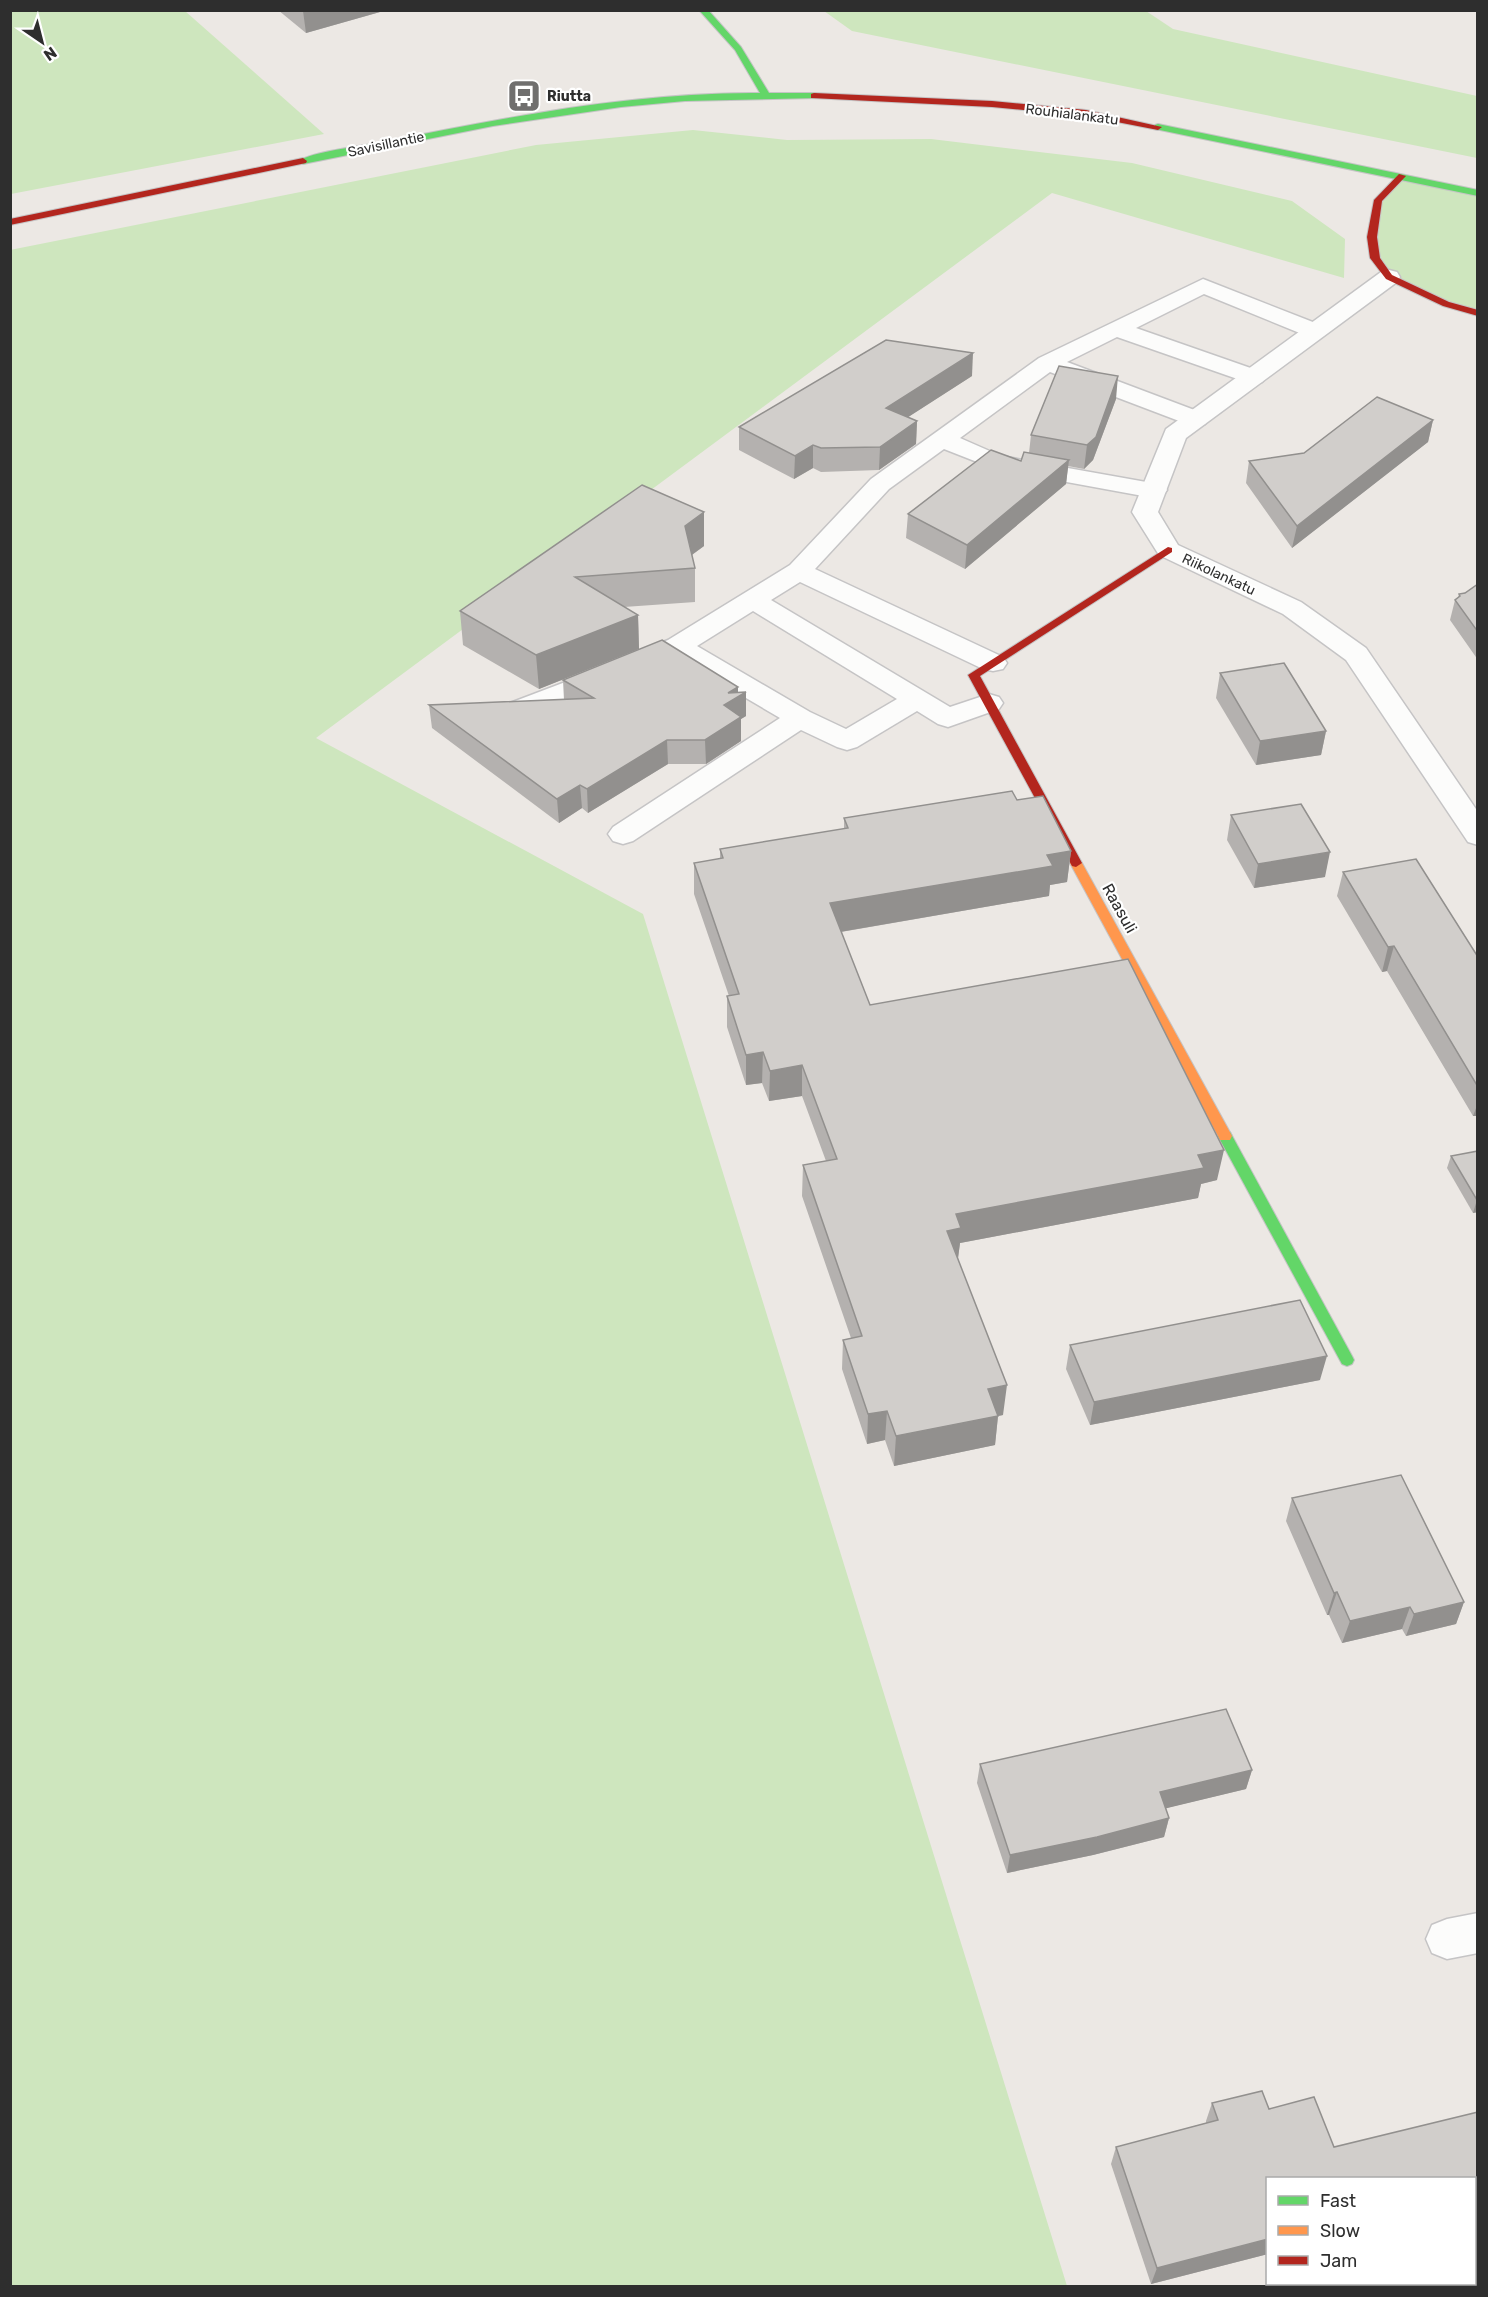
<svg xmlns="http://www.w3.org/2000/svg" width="1488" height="2297" font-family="Rubik,sans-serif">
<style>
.green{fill:#cee6be}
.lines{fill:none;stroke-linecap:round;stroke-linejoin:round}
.lane-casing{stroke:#c5c4c5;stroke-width:3}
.street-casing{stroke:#c5c4c5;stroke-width:3}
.fast-casing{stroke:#c5c4c5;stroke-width:2}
.slow-casing{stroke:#c5c4c5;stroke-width:2}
.jam-casing{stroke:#c5c4c5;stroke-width:2}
.lane{fill:#fcfcfb;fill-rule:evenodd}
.street{fill:#fcfcfb;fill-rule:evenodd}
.fast{fill:#63d668;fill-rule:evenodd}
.slow{fill:#ff974d;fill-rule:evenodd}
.jam{fill:#b3261e;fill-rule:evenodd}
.wall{fill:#b4b1af}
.shaded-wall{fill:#92908e}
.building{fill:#d1cecb;stroke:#92908e;stroke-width:1.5}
.labels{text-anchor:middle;stroke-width:4.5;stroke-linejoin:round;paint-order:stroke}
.far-poi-label{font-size:14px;font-weight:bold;fill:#2e2e2e;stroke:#fff;text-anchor:start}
.far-street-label{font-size:14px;fill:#2e2e2e;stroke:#fff}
.street-label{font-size:16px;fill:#2e2e2e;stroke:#fff}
</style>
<rect width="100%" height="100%" fill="#ece8e4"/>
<g class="green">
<path d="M10,11h175l139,123 -313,60z"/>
<path d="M824,11h322l27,18 304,67v62l-625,-127z"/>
<path d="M693,130l94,10 144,-1 201,24 160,38 53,38 -1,39 -292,-85 -736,545 327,176 424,1372h-1056l-1,-2036 526,-105z"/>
<path d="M1402,176l75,17v120l-88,-36 -14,-19 3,-58z"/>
</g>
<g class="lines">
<defs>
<g id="lane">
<path d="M1203,279l120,47 4,5 -4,5 -8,2 -8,-2 -103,-42 -68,34 126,44 4,5 -4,5 -8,2 -8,-2 -129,-45 -50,25 138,52 3,5 -3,5 -9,2 -9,-2 -137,-52 -90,66 41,18 162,29 4,5 -4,5 -9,3 -159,-29 -51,-20 -55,40 -74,80 188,88 4,6 -4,6 -10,2 -10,-2 -183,-87 -29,18 179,107 39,-13 10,3 4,6 -4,6 -51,18 -10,-3 -21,-13 -60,36 -10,3 -10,-3 -36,-17 -168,111 -10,3 -10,-3 -5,-7 5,-7 167,-109 -104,-61 -15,4 -10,-2 -4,-6 4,-6 17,-7 122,-75 81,-86 168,-121zM753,611l144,88 -51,30 -36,-17 -113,-66z"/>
<path d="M605,667l10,2 4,6 -4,6 -95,37 -10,-3 -4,-6 4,-6z"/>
</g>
<g id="street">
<path d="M1389,270l8,2 3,5 -3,5 -211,156 -28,74 20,33 123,57 65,46 112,164v33l-10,-3 -122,-182 -63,-46 -124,-59 -27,-43 34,-83 215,-157z"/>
<path d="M1478,1913v40l-31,6 -15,-6 -6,-14 6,-14 15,-6z"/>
</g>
<g id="fast">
<path d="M699,10h9l33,37 28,46h45l3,1v4l-132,3 -64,6 -128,19 -190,38 -4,-3c12,-9 61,-15 79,-18 125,-25 254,-51 382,-50l-25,-43z"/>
<path d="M1158,124l320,66v6l-323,-67v-4z"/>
<path d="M1225,1131l5,1 122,224 2,4 -2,4 -5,2 -5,-2 -124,-228z"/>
</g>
<path id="slow" d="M1076,859l6,4 150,273 -2,4h-10l-2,-4 -148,-273z"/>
<g id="jam">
<path d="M814,93l178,8 94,9 76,17 -4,3 -72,-14 -94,-9 -181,-9v-4z"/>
<path d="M303,158l4,3 -1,2 -296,62v-6z"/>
<path d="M1399,174l7,2 -24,25 -5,36 3,21 12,17 57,27 29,8v6l-35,-10 -57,-27 -16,-21 -3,-21 7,-37z"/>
<path d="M1168,547l4,1v4l-192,124 102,187 -6,4 -4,-1 -104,-191z"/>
</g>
</defs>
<use href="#lane" class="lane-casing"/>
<use href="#street" class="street-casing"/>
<use href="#fast" class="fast-casing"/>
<use href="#slow" class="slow-casing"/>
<use href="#jam" class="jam-casing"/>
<use href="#lane" class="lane"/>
<use href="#street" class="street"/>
<use href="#fast" class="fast"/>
<use href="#slow" class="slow"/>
<use href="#jam" class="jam"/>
</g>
<g class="wall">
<path d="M278,10h109l-81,23z"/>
<path d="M972,376l-64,41 9,4 -1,23 -37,26 -58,2 -8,-4 -19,11 -55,-29v-23z"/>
<path d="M1116,399l-23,61 -9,9 -16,-3 -2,18 -101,85 -59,-31 2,-24 113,-53 8,-8 2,-18z"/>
<path d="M1433,420l-5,22 -136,106 -46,-65 3,-22 55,-8z"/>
<path d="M642,485l62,61 -12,9 3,13v34l-71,5 14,8 1,34 -100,40 -76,-44 -3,-34z"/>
<path d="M1478,584v76l-28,-40 5,-20 3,-2 1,-4 6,-1z"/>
<path d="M1220,673l106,58 -5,24 -65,10 -40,-67z"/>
<path d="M563,680l175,13 8,-1v24l-5,3v22l-35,23h-38l-80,49 -6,-5 -23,15 -127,-95 -3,-23 135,-5z"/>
<path d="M1017,800l54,51 -4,31 -17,3 -1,11 -208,36 29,73 347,175 -16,4 -3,14 -238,45 -2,15 45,157 -5,1 -3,29 -101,21 -9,-26 -18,4 -25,-75 1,-29 8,-2 -49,-142 1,-31 23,-4 -24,-65 -33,5 -7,-18 -16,2 -19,-58v-31h2l-35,-102v-31l26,-4v-10l124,-20v-11z"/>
<path d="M1231,815l94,62 -71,11 -27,-48z"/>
<path d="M1343,872l135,85v159h-5l-86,-145 -5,1 -45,-76z"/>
<path d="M1478,1151v61l-5,1 -26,-45 4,-12z"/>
<path d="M1070,1345l250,35 -230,45 -24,-56z"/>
<path d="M1292,1498l172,104 -8,22 -50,12 -4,-7 -60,14 -13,-28h-2l-41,-94z"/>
<path d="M980,1764l272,6 -6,19 -80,19 3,10 -5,19 -71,18 -86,18 -30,-90z"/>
<path d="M1212,2103l57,6 65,38 140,31h-206v76l-117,30 -40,-120 5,-17 90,-24v-2z"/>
</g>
<g class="shaded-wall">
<path d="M306,10h81l-81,23 -3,-22z"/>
<path d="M973,353l-1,23 -87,56 1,-24z"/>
<path d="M1118,376l-2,23 -23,61 -9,9 3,-24z"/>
<path d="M1433,420l-5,22 -136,106 5,-22z"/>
<path d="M917,421l-1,23 -37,26 1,-23z"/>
<path d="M813,445v23l-19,11 1,-23z"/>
<path d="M1069,460l-3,24 -101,85 2,-24z"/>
<path d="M704,512v34l-18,13 -1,-33z"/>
<path d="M638,615l1,34 -100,40 -3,-34z"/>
<path d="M738,687v10l8,-5v24l-5,3v22l-35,23 -1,-24 19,-35 4,-12z"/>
<path d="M1326,731l-5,24 -65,10 4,-24z"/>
<path d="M667,740l1,24 -80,49 -1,-24z"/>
<path d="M580,785l2,23 -23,15 -2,-24z"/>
<path d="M1071,851l-4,31 -17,3 -1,11 -221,38 2,-31 217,-48z"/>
<path d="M1330,852l-5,25 -71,11 4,-24z"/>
<path d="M1394,946l-7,25 -5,1 6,-25z"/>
<path d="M763,1052l-1,31 -16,2v-30z"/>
<path d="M802,1065v31l-33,5 1,-30z"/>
<path d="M1478,1103v13h-5z"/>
<path d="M1224,1150l-7,30 -16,4 -3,14 -238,45 -2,15 -11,-27 9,-17 242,-59z"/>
<path d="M1477,1200l1,12 -5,1z"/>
<path d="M1327,1356l-7,24 -230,45 4,-23z"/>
<path d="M1007,1385l-4,30 -5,1 -3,29 -101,21 2,-30 92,-47z"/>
<path d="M887,1411l-2,29 -18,4 1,-30z"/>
<path d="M1337,1592l-8,23h-2l7,-22z"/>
<path d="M1464,1602l-8,22 -50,12 8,-22z"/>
<path d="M1410,1607l-8,22 -60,14 8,-22z"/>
<path d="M1252,1770l-6,19 -91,22 5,-19z"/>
<path d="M1169,1818l-5,19 -71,18 -86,18 3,-18z"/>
<path d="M1478,2234v14h-4v-13z"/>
<path d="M1268,2239v15l-117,30 6,-16z"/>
</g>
<g class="building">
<path d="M886,340l87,13 -87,55 31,13 -37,26 -59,1 -8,-3 -18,11 -56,-29z"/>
<path d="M1059,366l59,10 -22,61 -9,8 -56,-10z"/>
<path d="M1377,397l56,23 -136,106 -48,-65 55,-8z"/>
<path d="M991,450l30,11 3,-9 45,8 -102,85 -59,-31z"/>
<path d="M642,485l62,27 -19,14 10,42 -120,9 63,38 -102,40 -76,-44z"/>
<path d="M1478,584v48l-23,-32 5,-4 -1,-2 6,-1z"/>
<path d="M662,640l76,47 -10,6 18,-1 -22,13 17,12 -36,23h-38l-80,49 -7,-4 -23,14 -128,-94 165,-7 -31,-18z"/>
<path d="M1284,663l42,68 -66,10 -40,-68z"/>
<path d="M1012,791l5,9 26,-4 28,55 -24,4 6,11 -223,37 40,102 258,-46 96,191 -26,5 6,13 -248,46 5,14 -14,3 60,154 -19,4 10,27 -102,20 -9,-25 -19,3 -25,-74 19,-4 -59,-171 34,-6 -35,-94 -32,6 -7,-19 -17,3 -19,-59 12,-2 -45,-131 29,-5 -3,-9 128,-21 -4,-10z"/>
<path d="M1301,804l29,48 -72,12 -27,-49z"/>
<path d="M1416,859l62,98v130l-84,-141 -6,1 -45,-75z"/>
<path d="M1478,1151v49h-1l-26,-44z"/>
<path d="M1300,1300l27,56 -233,46 -24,-57z"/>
<path d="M1401,1475l63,127 -50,12 -4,-7 -60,14 -13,-29 -3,1 -42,-95z"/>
<path d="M1226,1709l26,61 -92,22 9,26 -72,19 -87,18 -30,-91z"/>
<path d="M1262,2091l7,18 45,-12 20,50 144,-35v122l-4,1v-57h-206v61l-111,29 -41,-121 102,-27 -6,-17z"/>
</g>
<defs>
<symbol id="bus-square" viewBox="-11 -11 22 22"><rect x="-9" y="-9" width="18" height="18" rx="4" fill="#706f6e" stroke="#fff"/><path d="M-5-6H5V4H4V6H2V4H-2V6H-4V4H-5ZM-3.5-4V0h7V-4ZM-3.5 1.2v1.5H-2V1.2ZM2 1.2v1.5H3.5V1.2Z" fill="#fff"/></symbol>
</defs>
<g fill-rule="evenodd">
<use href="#bus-square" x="505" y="77" width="38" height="38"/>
</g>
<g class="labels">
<g class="far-poi-label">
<text x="547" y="101">Riutta</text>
</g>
<g class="far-street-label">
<text transform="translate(1072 114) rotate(7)" y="5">Rouhialankatu</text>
<text transform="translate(386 144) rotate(-12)" y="5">Savisillantie</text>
<text transform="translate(1219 574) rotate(25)" y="5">Riikolankatu</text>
</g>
<g class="street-label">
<text transform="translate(1120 908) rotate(61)" y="6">Raasuli</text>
</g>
</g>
<rect width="1488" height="2297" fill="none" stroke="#2e2e2e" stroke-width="24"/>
<rect x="1266" y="2177" width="210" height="108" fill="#ffffff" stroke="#ababab" stroke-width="1.5"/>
<rect x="1278" y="2196" width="30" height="9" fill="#63d668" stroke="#ababab" stroke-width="1.5"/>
<text x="1320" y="2207" font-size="18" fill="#2e2e2e">Fast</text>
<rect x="1278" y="2226" width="30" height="9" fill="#ff974d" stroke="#ababab" stroke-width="1.5"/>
<text x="1320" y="2237" font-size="18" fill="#2e2e2e">Slow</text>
<rect x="1278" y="2256" width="30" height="9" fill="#b3261e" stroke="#ababab" stroke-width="1.5"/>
<text x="1320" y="2267" font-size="18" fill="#2e2e2e">Jam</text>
<g transform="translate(42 42) rotate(145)" stroke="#ffffff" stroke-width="4.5" paint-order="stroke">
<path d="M0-4.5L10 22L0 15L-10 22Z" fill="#2e2e2e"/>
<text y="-9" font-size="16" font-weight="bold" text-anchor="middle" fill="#2e2e2e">N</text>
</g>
</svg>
